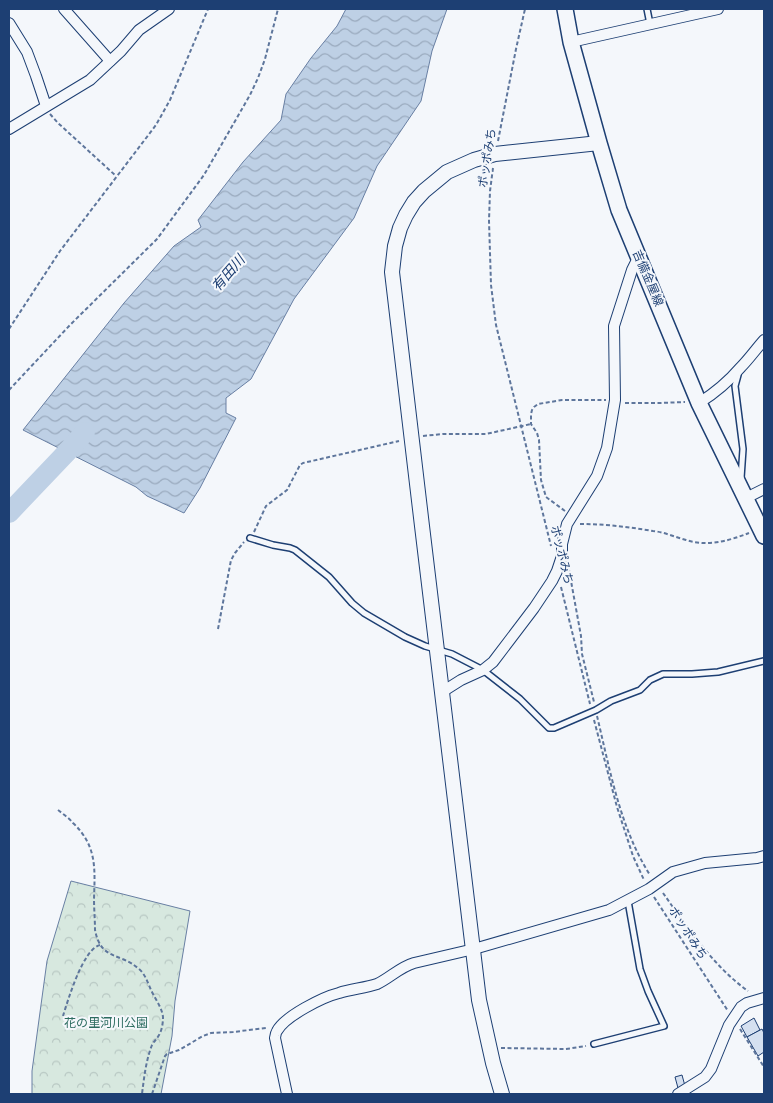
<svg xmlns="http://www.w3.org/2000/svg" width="773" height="1103" font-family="Overpass,'Noto Sans JP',sans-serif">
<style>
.park{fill:url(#park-crowns);stroke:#687fa3}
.water{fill:url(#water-waves);stroke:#687fa3}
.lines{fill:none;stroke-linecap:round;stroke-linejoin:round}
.river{stroke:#bed0e5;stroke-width:20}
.building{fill:#d5e0f0;stroke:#1d3f73}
.lane-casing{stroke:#1d3f73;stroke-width:8}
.street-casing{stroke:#1d3f73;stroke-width:12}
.secondary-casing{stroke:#1d3f73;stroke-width:16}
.primary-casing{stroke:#1d3f73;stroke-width:18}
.path{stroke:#5e769c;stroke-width:2;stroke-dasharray:4 2.5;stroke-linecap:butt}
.lane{stroke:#f4f7fb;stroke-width:5}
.street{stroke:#f4f7fb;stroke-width:10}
.secondary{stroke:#f4f7fb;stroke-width:14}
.primary{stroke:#f4f7fb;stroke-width:15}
.labels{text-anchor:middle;stroke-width:4;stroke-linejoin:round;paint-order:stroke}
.street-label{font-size:12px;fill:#1d3f73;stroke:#f4f7fb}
.park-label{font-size:12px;fill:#2c6c60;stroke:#f4f7fb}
.water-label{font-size:14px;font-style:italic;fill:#1d3f73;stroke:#f4f7fb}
</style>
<defs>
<pattern id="park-crowns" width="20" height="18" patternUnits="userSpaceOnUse" patternTransform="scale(1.25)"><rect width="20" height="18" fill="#d7e8df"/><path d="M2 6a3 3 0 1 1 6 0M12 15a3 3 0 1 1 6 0" fill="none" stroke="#b8c8c3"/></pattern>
<pattern id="water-waves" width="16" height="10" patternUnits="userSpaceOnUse" patternTransform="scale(1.25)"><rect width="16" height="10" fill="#bed0e5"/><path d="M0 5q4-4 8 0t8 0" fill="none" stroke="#9aaabe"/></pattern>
</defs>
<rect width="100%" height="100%" fill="#f4f7fb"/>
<path class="park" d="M71,881l119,30 -15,90 -3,35 -11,58h-129v-23l15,-110z"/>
<path class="water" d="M346,9h101l-15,42 -11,50 -44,65 -23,52 -60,81 -43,80 -25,19v15l10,5 -36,70 -16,25 -37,-17 -11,-9 -113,-57 101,-127 50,-57 27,-19 -3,-7 45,-58 38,-42 5,-26 25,-36 26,-32z"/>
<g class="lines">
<path class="river" d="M9,513l58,-61 18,-20"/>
</g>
<g class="building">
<path d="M754,1018l6,12 -13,7 -6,-11z"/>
<path d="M762,1029l2,4v19l-6,4 -11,-19z"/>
<path d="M682,1075l3,11 -7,2 -3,-11z"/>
</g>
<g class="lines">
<defs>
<g id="lane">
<path d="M647,9l3,15"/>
<path d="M738,375l-3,11 8,63 -2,29"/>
<path d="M250,538l23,7 17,3 5,2 34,27 23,26 12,10 41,24 20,9 27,8 31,16 37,29 29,29h5l42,-18 15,-9 29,-11 10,-10 13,-6h29l26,-2 46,-11"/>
<path d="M594,1044l70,-18 -16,-35 -8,-22 -12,-68"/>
</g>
<g id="street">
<path d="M64,9l46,52"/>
<path d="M9,23l18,29 9,24 10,30"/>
<path d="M571,42l147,-33"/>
<path d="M9,129l81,-49 31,-29 18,-21 30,-21"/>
<path d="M699,403c16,-10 30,-22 42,-36 8,-8 15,-18 23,-27"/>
<path d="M746,498l18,-9"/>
<path d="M442,692l19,-12 22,-10 10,-8 41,-54 18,-27 5,-10 5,-15v-12l5,-20 30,-48 10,-28 8,-48 -1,-74 18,-56 7,-14"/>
<path d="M287,1094l-12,-56c0,0 1,-7 2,-7 8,-15 46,-34 62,-38 12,-4 26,-5 38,-9 13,-6 23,-17 37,-21l60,-14 135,-39 40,-21 24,-17 32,-9 52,-5 7,-2"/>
<path d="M678,1094l27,-17 6,-8 18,-44 12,-18 6,-4 17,-5"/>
</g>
<path id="secondary" d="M502,1094l-9,-31 -14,-63 -57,-474 -30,-254 3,-26 5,-18 6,-13 8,-13 10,-11 23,-19 27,-12 21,-6 104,-11"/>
<path id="primary" d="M565,9l6,33 28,101 20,67 80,193 65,133"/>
</defs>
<use href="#lane" class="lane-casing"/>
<use href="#street" class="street-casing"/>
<use href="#secondary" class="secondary-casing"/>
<use href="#primary" class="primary-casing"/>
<g class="path">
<path d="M50,114l8,9 58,53"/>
<path d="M498,141l18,-92 9,-40"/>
<path d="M493,168l-3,23 -1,30 2,64 5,40 55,221"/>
<path d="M9,329l51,-78 96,-126 14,-25 38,-91"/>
<path d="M9,390l61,-65 87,-86 47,-64 46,-80 8,-17 7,-19 13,-50"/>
<path d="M625,403h34l26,-1"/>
<path d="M423,436l20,-2h43l45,-10"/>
<path d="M565,511l-19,-14 -5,-17 -2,-40 -2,-7 -6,-9v-10l1,-4 2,-3 4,-3 24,-4h44"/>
<path d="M580,524c25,0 49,3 73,7 11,1 22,6 33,9 22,7 42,1 63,-7"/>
<path d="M254,532l12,-26 21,-16 13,-25 3,-2 96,-22"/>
<path d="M569,570l12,66 1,18 12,48"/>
<path d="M561,587l29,117"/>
<path d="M218,629l13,-69 4,-7 9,-11"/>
<path d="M597,716c13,54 23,112 53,159"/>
<path d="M594,720l23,87 16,49 11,24"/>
<path d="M58,810c5,4 11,8 15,13 24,23 22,45 21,76 0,10 1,21 1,31 6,31 25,22 44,39 7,6 9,15 13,23 4,8 10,16 11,25 0,6 -1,13 -4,18 -2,4 -5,6 -7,10 -6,15 -8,33 -10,49"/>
<path d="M663,893c24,34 51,74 85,98"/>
<path d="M654,897l74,114"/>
<path d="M63,1016c5,-16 20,-67 37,-71"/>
<path d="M740,1029l24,38"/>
<path d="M501,1048l65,1 20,-3"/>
<path d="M152,1094l13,-38 2,-2 12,-4 24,-14 8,-3 22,-1 33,-4"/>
</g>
<use href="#lane" class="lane"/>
<use href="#street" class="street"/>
<use href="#secondary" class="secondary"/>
<use href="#primary" class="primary"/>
</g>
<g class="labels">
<g class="street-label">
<text transform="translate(487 158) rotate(-81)" y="4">ポッポみち</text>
<text transform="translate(648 278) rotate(67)" y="4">吉備金屋線</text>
<text transform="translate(562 555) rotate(76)" y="4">ポッポみち</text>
<text transform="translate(688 933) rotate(57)" y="4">ポッポみち</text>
</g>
<g class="park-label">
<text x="106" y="1027">花の里河川公園</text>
</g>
<g class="water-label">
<text transform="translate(228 273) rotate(-49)" y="5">有田川</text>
</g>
</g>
<rect width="773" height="1103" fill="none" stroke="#1d3f73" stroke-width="20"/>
</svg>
